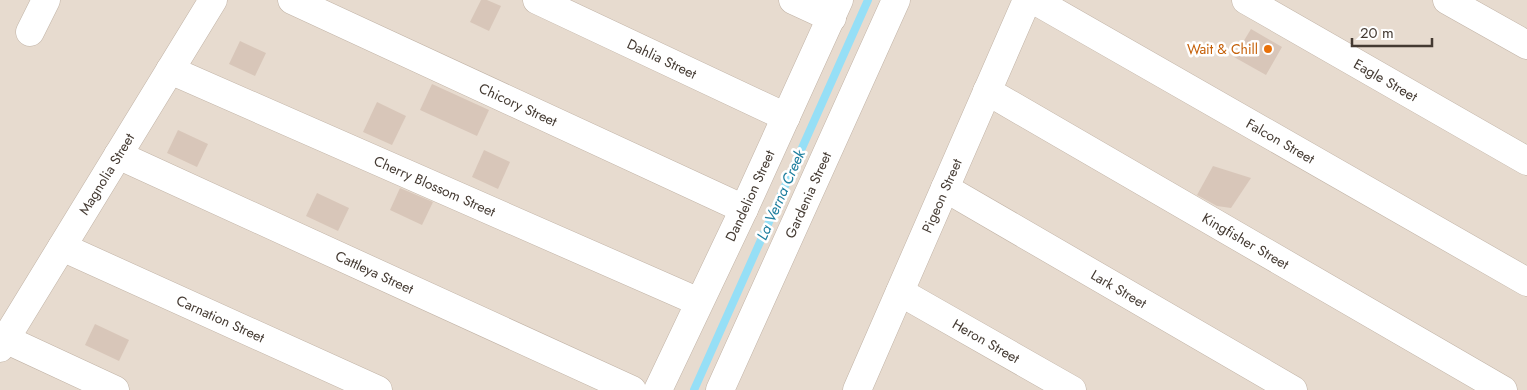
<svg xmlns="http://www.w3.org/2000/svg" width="1527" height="390" font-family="Jost,sans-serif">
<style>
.residential{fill:#e7dbcf}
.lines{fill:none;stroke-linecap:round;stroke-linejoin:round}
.stream{stroke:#96dff6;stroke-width:8}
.building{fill:#d8c6b9}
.minor-casing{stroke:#c1b3a6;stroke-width:29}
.minor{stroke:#fff;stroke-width:28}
.food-dot{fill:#e8710a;stroke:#fff;stroke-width:2}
.labels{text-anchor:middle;stroke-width:5;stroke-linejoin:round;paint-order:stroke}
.food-label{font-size:14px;fill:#c56008;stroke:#fff;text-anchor:end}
.street-label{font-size:14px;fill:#443a32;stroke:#fff}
.water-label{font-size:15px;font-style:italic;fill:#1f7f9f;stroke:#fff}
</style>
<rect width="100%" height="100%" fill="#f3eae1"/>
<rect class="residential" x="0" y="0" width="1527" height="390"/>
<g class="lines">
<path class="stream" d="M694,390l174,-390"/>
</g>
<g class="building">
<path d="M481,0h6l14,6 -12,25 -19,-9z"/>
<path d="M1251,29l31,18 -16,28 -32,-18z"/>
<path d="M240,41l26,12 -11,23 -26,-12z"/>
<path d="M432,84l57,26 -12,26 -57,-26z"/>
<path d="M377,102l29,14 -14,29 -29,-13z"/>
<path d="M178,130l30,14 -11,23 -30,-14z"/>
<path d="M484,150l26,12 -12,27 -26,-12z"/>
<path d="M1213,166l38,12 -20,30 -14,-2 -20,-11z"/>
<path d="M400,188l33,14 -11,23 -32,-15z"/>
<path d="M317,193l32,15 -11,23 -32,-15z"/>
<path d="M95,324l34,16 -10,21 -34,-16z"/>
</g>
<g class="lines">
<defs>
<g id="minor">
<path id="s1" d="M292,0l452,209"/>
<path id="s2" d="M537,0l249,117"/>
<path d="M793,0l39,18"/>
<path id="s3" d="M1034,0l493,282"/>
<path id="s4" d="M1246,0l281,161"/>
<path d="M1447,0l80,45"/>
<path d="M30,32l16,-32"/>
<path id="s5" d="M170,70l529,232"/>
<path id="s6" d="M987,91l516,299"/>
<path id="s7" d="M118,155l514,235"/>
<path id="s8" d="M945,188l348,202"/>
<path id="s9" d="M62,247l316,143"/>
<path id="s10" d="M900,292l172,98"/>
<path d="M5,339l110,51"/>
<path id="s11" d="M0,348l213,-348"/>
<path id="s12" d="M658,390l86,-181 95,-209"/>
<path id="s13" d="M720,390l176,-390"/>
<path id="s14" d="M857,390l170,-390"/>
</g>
</defs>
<use href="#minor" class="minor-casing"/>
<use href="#minor" class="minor"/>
</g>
<circle class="food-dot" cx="1268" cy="49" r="5"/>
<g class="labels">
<g class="food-label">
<text x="1258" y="54">Wait &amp; Chill</text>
</g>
<g class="street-label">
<text dy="5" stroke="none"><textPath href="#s2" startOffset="138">Dahlia Street</textPath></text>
<text dy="5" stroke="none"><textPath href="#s4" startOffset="161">Eagle Street</textPath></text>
<text dy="5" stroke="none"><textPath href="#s1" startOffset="249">Chicory Street</textPath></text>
<text dy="5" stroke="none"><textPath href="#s3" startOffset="284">Falcon Street</textPath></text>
<text dy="5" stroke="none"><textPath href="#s11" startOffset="204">Magnolia Street</textPath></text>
<text dy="5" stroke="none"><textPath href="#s5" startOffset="289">Cherry Blossom Street</textPath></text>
<text dy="5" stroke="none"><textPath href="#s13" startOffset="214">Gardenia Street</textPath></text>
<text dy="5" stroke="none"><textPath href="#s14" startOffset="212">Pigeon Street</textPath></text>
<text dy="5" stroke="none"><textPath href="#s12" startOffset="215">Dandelion Street</textPath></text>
<text dy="5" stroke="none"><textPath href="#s6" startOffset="299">Kingfisher Street</textPath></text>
<text dy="5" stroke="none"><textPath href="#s7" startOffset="282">Cattleya Street</textPath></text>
<text dy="5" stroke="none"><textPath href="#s8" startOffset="201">Lark Street</textPath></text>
<text dy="5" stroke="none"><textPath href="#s9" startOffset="174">Carnation Street</textPath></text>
<text dy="5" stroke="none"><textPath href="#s10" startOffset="99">Heron Street</textPath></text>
</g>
<g class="water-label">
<text transform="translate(781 195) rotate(-66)" y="5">La Verna Creek</text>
</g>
</g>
<path d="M1352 38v8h80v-8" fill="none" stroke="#443a32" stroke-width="2.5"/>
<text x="1360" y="38" font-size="15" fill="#443a32" stroke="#ffffff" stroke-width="4" paint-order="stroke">20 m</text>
</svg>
